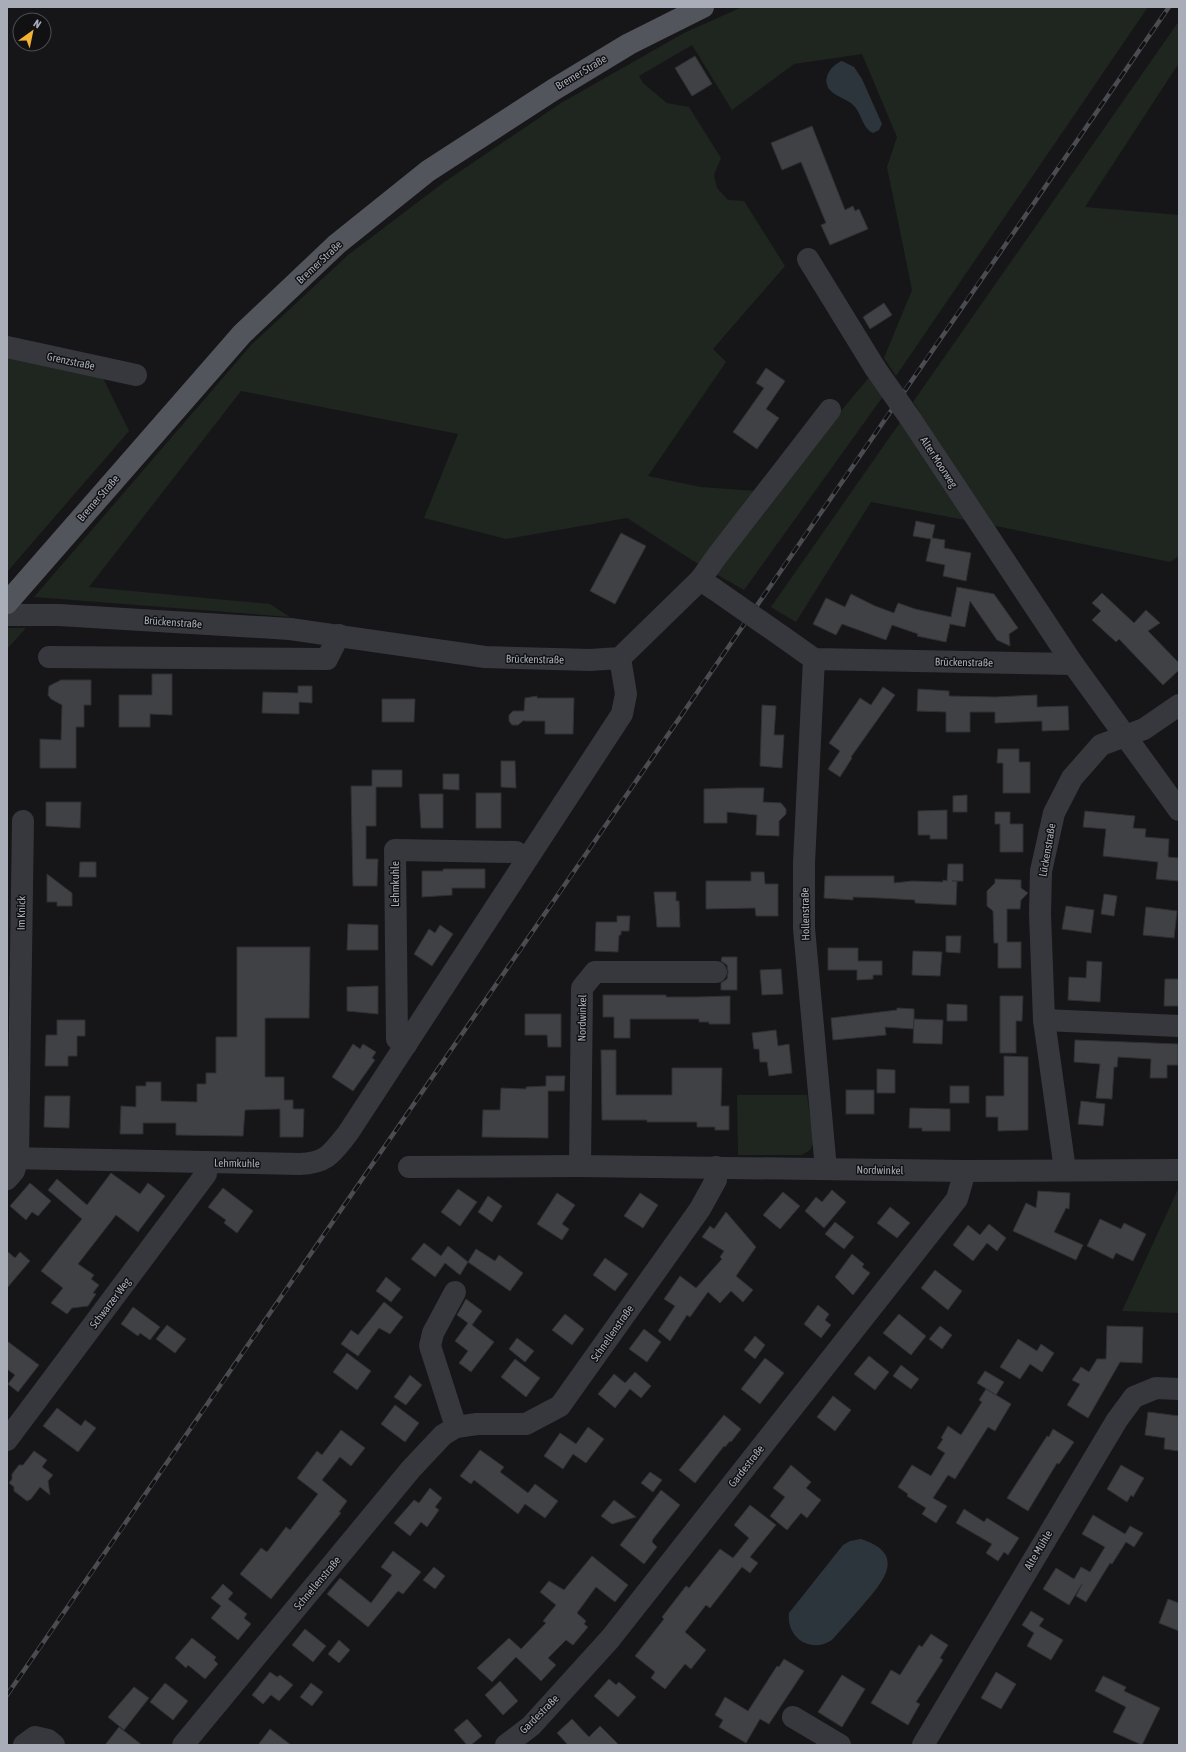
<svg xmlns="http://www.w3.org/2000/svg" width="1186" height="1752" font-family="'Asap Condensed',sans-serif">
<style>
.green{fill:#1e261f}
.water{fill:#2c353c}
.building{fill:#404145;stroke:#303034}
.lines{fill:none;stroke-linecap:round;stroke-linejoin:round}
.minor{stroke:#37383d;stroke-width:22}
.major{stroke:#53555c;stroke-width:22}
.rail-casing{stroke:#4a4c52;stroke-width:4.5}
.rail{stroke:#111113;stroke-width:3;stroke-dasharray:9;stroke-linecap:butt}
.minor-bridge{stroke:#37383d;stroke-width:22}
.labels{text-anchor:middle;stroke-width:3;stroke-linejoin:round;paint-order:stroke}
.street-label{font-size:11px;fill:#a8adb8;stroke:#111113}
</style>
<rect width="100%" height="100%" fill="#161618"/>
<g class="green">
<path d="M742,7h406l-252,369 -12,-18 28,-68 -25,-123 10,-30 -35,-83 -68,10 -62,46 -40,-65 -53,31 4,7 24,20 22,4 32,51 -7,17 3,13 11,12 16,1 41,65 -72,83 13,13 -78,114 53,11 72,5 98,-117 13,20 -140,195 -49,-28 -68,-44 -121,21 -82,-21 34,-84 -217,-43 -152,196 181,17 20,13 -256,-20 218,-253 96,-89 95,-72 118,-80 123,-70z"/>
<path d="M1179,21v42l-94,144 94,8v341l-9,6 -179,-37 -78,-123z"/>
<path d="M7,353l94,21 28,57 -122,141z"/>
<path d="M901,421l64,99 -94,-18 -75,120 -25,-15z"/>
<path d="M7,628h19l-19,21z"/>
<path d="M737,1095h70l7,47 -4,8 -8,5h-64z"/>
<path d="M1179,1187v126l-57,-2z"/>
</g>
<g class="water">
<path d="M842,61l12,6 8,12 20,45 -3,6 -6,3c-11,-5 -11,-19 -19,-27 -6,-7 -18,-9 -24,-16 -9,-11 1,-25 12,-29z"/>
<path d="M861,1539c46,15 23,42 2,66 -10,12 -21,23 -31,35 -21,14 -46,-2 -43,-27l54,-68 7,-4z"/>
</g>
<g class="building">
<path d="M695,56l17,28 -20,12 -17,-28z"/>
<path d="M812,126l33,84 8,-4 2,5 4,-2 9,20 -38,16 -9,-20 5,-2 -25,-61 -19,8 -11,-27z"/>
<path d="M884,303l8,12 -22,14 -7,-12z"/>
<path d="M766,368l19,13 -19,28 13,9 -22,31 -24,-17 31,-44 -8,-5z"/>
<path d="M916,521l19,4 -3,13 13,2 -1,8 27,5 -5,28 -23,-5 2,-11 -19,-4 5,-22 -18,-3z"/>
<path d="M621,533l25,13 -31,58 -25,-13z"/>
<path d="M957,587l37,7 24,34 -9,6 1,12 -13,-6 -27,-39 -5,26 -15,-3 -4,18 -29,-6 1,-2 -26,-9 -6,15 -44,-16 -6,11 -23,-11 13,-26 19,9 6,-13 24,12 19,7 4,-10 17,6 36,8z"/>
<path d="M1102,593l32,30 12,-13 14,13 -12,8 31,32v7l-16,15 -44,-46 -3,3 -24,-22 9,-9 -9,-8z"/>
<path d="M152,674h20v41l-22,-1v13h-31v-32h33z"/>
<path d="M61,680h30v25h-7v22h-8v41h-36v-29l21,1 1,-35 -11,-6 -3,-4 1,-9z"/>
<path d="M298,686h14v17l-13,-1v12l-37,-1 1,-21 35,1z"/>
<path d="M883,687l12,8 -44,62 1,1 -12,19 -12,-8 12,-18 -11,-8 31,-45 11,7z"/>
<path d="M918,689l31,2v5l46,1 42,-2v12l31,-1 1,24 -27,1v-10l-47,2v-11h-25v20h-24v-20l-29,-1z"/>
<path d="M537,696v2h37l-1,36h-28v-13h-21v-1l-6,5h-6l-3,-4v-6l4,-4h11l1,-13z"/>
<path d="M382,699h33l-1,23h-32z"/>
<path d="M762,705l14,1 -2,29h10l-2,33 -22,-2z"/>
<path d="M998,749h21v13h11v31h-27v-30h-6z"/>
<path d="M501,761h14l1,27 -15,-1z"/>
<path d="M372,770h30v17h-26v39h-10v33h12l-1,27h-24l-2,-100h21z"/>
<path d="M443,774h16v16l-16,-1z"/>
<path d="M737,788h27l-1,14 18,1 5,6v5l-7,7v15l-23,-1 1,-20 -30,-3v11h-23v-34z"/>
<rect x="476" y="793" width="25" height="35"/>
<path d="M419,794h24v34h-22z"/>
<path d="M967,795v17h-14v-16z"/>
<path d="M46,802h35l-1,26 -34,-2z"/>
<path d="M947,810v29h-17v-4h-12v-24z"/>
<path d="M1085,811l50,5 -2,12 13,1 -1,8 24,2 -1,18 11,1v23l-23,-2 2,-17 -55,-6 3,-27 -23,-2z"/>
<path d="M995,812h15v12h13v28h-23v-28h-5z"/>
<path d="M80,862h16v15h-17z"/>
<path d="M948,864h15v17h-11h5l-1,24 -41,-2v-3l-35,-2 -27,-1v3l-29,-2 1,-22h69v7l18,-2 31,1v-2l4,1z"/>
<path d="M443,869h42v19h-33v7l-30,2v-26h21z"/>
<path d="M751,872h13l1,12h13v32h-22l-1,-8 -49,1v-28h45z"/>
<path d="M47,874l25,19v13h-15v-4h-10z"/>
<path d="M995,879l26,1v8l7,5 -7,7 -1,9h-13v33h14v26h-23v-25h-4l-1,-32 -6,-5v-15l8,-8z"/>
<path d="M654,892h22v9h3l1,26h-23z"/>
<path d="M1104,894l13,2 -3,20 -13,-2z"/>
<path d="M1066,906l28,4 -3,23 -29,-4z"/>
<path d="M1146,907l31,4 -3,27 -31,-3z"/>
<path d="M617,916h13l-1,15h-8v4h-2l-1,17 -23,-1 1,-29h21z"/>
<path d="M348,924l30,1v25h-31z"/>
<path d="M440,925l13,9 -21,32 -18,-12 15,-25 6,4z"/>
<path d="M946,936h15l-1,17 -14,-1z"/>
<path d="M237,947h73l-1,71h-44v59h19v23h9v9h11l-1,28h-23v-28l-35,1 -2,26 -67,-1v-12h-33v11h-23l1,-28 15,1v-21h10v-4h15v19l36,1v-18h9v-11h10v-36h21z"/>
<path d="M828,948h30v13h24v14h-9v4l-16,1v-10h-29z"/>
<path d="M913,951l29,1 -2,24 -28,-1z"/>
<path d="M722,957h15v33h-16v-7l6,-4 1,-7 -1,-7 -6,-4z"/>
<path d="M1087,961l15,1 -2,40 -32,-2 1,-23 17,1z"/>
<path d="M781,969l2,25 -21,1 -2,-25z"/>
<path d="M1165,979h14v27h-15z"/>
<path d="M378,986v28l-31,-3v-24z"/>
<path d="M603,995h63v2h32l32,-1v28h-21v-2h-10v-3h-69v19h-16v-21h-11z"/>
<path d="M1000,996h23l-1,25h-6v32h-16z"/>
<path d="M947,1004l20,1v16h-20z"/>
<path d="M897,1008l17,1v20l-29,-2 1,8 -53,5 -2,-22 66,-8z"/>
<path d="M525,1014h36v33h-13l-1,-12h-22z"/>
<path d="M914,1019l29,1 -1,24 -29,-1z"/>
<path d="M57,1020h28v16h-8v20h-9v10h-23l1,-31h11z"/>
<path d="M776,1030l2,16 11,-2 3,29 -23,3 -2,-14h-7l-1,-13h-5l-2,-16z"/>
<path d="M1075,1040l103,4v21h-11v13h-17l1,-19 -33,-2 -1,10h-3l-2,32 -16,-1 4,-34 -26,-2z"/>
<path d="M353,1044l7,5 3,-5 13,8 -4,6 3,2 -22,31 -21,-14z"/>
<path d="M601,1050h15v45h56v-27h50l-1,38h8v24h-14v-3h-18v-5h-50v-2h-45z"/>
<path d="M1004,1056l24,1v73l-30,1v-14h-12v-21h18z"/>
<path d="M877,1069l18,1v23h-18z"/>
<path d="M546,1076h19l-1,15h-16v47l-66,-1 1,-27h17l1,-22 25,1v-2l20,-1z"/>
<rect x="950" y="1086" width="19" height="17"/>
<rect x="846" y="1090" width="28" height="24"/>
<path d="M45,1096h25l-1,32 -25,-1z"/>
<path d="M1081,1101l24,3 -2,22 -25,-2z"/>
<path d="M910,1108l40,1v22h-28v-3h-13z"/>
<path d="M111,1173l29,21 8,-11 17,13 -27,36 -22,-17 -38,49 16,11 -3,4 8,6 -6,8 3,1 -8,12 -16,2 -5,6 -16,-11 12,-15 -22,-17 41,-52 -34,-29 9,-11 30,26z"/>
<path d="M30,1183l21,18 -13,15 -6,-4 -6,8 -16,-14z"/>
<path d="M223,1188l30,23 -16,22 -13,-10 2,-3 -18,-13z"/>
<path d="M458,1189l19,13 -17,24 -19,-14z"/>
<path d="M832,1190l14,12 -22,26 -19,-17 11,-14 6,5z"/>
<path d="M1038,1191l32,2 -1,16 -3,-1 -12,24 29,13 -7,15 -63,-29 13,-28 10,5z"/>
<path d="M783,1192l17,14 -20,23 -17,-14z"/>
<path d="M557,1193l18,12 -13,19 7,5 -7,11 -25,-16z"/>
<path d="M640,1193l18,12 -15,23 -19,-12z"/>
<path d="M488,1196l14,10 -10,16 -14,-10z"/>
<path d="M890,1207l20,16 -13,15 -20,-15z"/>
<path d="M726,1212l30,35 -20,29 17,14 -10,12 -12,-11 -11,12 -12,-11 -18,25 -3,-2 -17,26 -12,-10 17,-25 -11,-7 16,-23 16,12 26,-29 -2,-2 4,-6 -22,-14 8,-11 4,3z"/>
<path d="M1100,1219l21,10 3,-6 22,11 -13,27 -17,-8 -3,6 -26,-13z"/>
<path d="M835,1222l19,15 -10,12 -19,-15z"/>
<path d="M989,1224l17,14 -9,13 -10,-8 -14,18 -20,-16 15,-20 12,10z"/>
<path d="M424,1243l17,13 7,-10 20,16 -8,13 -15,-12 -10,14 -24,-18z"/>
<path d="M476,1249l19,12 4,-6 24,18 -13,18 -42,-29z"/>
<path d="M7,1251l8,7 5,-6 10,9 -23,27z"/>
<path d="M852,1254l12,10 -2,3 8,6 -17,22 -18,-18z"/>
<path d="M605,1258l23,16 -13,17 -22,-16z"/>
<path d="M935,1270l27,21 -14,19 -27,-22z"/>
<path d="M386,1277l15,12 -10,13 -15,-11z"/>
<path d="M466,1299l16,12 -10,14 22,17 -23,30 -12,-9 9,-12 -13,-10 13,-18 -11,-8z"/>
<path d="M384,1302l19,15 -13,17 -11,-6 -21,28 -17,-12 10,-14 7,5z"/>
<path d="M818,1305l11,9 -4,6 6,5 -10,13 -17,-14z"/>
<path d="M133,1307l27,20 -10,13 -10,-7 -2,3 -17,-12z"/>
<path d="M565,1314l19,15 -12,16 -20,-15z"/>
<path d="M899,1314l27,22 -15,19 -28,-22z"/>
<path d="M167,1325l19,14 -11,14 -19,-14z"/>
<path d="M940,1326l12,9 -10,14 -13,-10z"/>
<path d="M1107,1326l36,1 -1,36 -22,-1 -32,56 -21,-13 13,-21 -8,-4 9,-13 8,5 8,-13h9z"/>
<path d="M644,1329l17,13 -14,20 -18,-13z"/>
<path d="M755,1336l10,9 -10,14 -11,-9z"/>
<path d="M517,1338l17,13 -9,11 -16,-13z"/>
<path d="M1018,1339l19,12 4,-7 13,9 -12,19 -12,-8 -10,15 -20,-12z"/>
<path d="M7,1341l32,24 -21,27 -10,-8 7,-9 -8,-6z"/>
<path d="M347,1353l24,18 -14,19 -24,-18z"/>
<path d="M869,1356l20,16 -14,18 -21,-16z"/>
<path d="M765,1358l19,15 -24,31 -19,-15z"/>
<path d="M515,1359l25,19 -14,19 -25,-20z"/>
<path d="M901,1365l18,14 -8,10 -18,-13z"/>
<path d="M985,1371l19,11 -8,13 -19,-12z"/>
<path d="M635,1372l16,14 -10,12 -11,-9 -15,19 -17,-14 16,-20 11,9z"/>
<path d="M410,1375l12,10 -16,20 -12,-8z"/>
<path d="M986,1389l25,15 -16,27 -7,-4 -33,52 -7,-4 -15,23 14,8 -11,17 -14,-9 4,-6 -19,-12 1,-2 -10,-7 14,-22 19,11 14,-23 -8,-5 6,-9 -2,-1 7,-12 13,9 21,-33 -3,-2z"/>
<path d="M833,1396l18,14 -16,21 -18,-14z"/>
<path d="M395,1405l24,18 -14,19 -24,-18z"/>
<path d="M57,1408l24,18 4,-6 11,8 -18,24 -35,-26z"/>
<path d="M1148,1412l31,4v35l-15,-2 1,-11 -20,-3z"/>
<path d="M724,1415l17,14 -10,13 -1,-1 -5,6 -1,-1 -29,37 -16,-13z"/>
<path d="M588,1427l16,12 -18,24 -13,-9 -10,15 -19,-13 16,-23 16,11z"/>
<path d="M1053,1429l21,13 -15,22 -2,-1 -29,48 -21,-13 40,-62 2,1z"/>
<path d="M341,1430l24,18 -14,18 -11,-9 -18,23 25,21 -8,11 2,1 -70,86 -31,-25 21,-26 6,4 19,-25 4,3 28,-36 -21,-16 20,-27 5,4z"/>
<path d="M480,1450l24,17 -4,5 28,21 7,-9 23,17 -13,17 -20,-14 -7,10 -44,-34 -3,4 -11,-8z"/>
<path d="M34,1451l13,9 -5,7 11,8 -5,6 2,14 -10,-8 -9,12 -4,2 -13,-10v-4l-5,-4 3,-4v-5l7,-9h4z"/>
<path d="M791,1465l20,17 -5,6 15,12 -14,18 -6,-5 -14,17 -17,-14 15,-19 -12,-9z"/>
<path d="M1121,1465l23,13 -11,19 -2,-2 -4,7 -20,-13z"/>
<path d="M650,1472l12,8 -9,12 -12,-9z"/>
<path d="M430,1488l12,10 -7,9 4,3 -12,17 -6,-5 -11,14 -16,-13 20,-23 5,3z"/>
<path d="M661,1490l19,15 -27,34 -1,3 5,5 -13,17 -24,-19z"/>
<path d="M614,1500l22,17 -24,7 -11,-8z"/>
<path d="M750,1505l26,20 -26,32 8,6 -8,10 -8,-6 -32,41 -4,-3 -21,27 21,18 -15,19 -6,-5 -20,25 -14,-11 4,-6 -20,-16 29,-37 -2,-2 24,-31 3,2 31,-39 13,9 16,-20 -15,-13z"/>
<path d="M964,1509l20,13 3,-4 32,20 -11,17 -4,-3 -6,9 -12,-8 6,-9 -36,-21z"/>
<path d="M1093,1515l32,19 5,-8 13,7 -9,14 -8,-5 -14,22 -2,-1 -24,39 -10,-6 6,-12 -13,21 -26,-16 13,-21 18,11 7,-12 9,5 15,-25 -23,-13z"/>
<path d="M393,1551l28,21 -18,22 -5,-3 -30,36 -41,-33 13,-16 31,25 21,-28 -11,-8z"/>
<path d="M592,1556l36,29 -13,17 -19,-15 -19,26 9,8 -2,3 4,3 -15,18 -7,-5 -18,18 8,7 -15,16 -25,-24 -24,25 -15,-14 32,-30 12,11 25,-26 -3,-2 13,-16 -16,-13 9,-11 15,9z"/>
<path d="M434,1567l11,9 -10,13 -12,-9z"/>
<path d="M223,1584l10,9 -5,6 19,15 -3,4 7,6 -13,16 -27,-22 10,-12 -10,-8z"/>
<path d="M1168,1599l11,4v28l-20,-8z"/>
<path d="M1031,1611l13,8 -5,7 24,14 -12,20 -24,-14 7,-13 -12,-8z"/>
<path d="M305,1629l21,17 -13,16 -21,-17z"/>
<path d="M931,1634l17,11 -8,13 3,2 -27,42 4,2 -12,21 -37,-22 20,-33 9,5 19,-30 3,2z"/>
<path d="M192,1638l24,19 -2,3 4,4 -13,15 -17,-14 -2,3 -11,-10z"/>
<path d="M339,1640l11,10 -11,13 -11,-9z"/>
<path d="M784,1659l20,12 -35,53 -9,-5 -14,24 -27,-16 4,-7 -8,-5 10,-18 23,14 29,-45 2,1z"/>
<path d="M270,1672l7,5 3,-2 13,10 -14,16 -8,-6 -8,9 -11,-9z"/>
<path d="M996,1672l20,12 -15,25 -20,-11z"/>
<path d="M842,1675l23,14 -23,38 -24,-15z"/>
<path d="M1103,1676l23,11 -2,4 36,17 -18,37 -29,-13 13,-25 -31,-16z"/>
<path d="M609,1679l7,6 3,-3 17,15 -18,20 -24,-21z"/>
<path d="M500,1681l18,20 -15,14 -18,-20z"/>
<path d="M165,1683l23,18 -15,19 -23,-18z"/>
<path d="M311,1683l12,9 -11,14 -12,-9z"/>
<path d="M134,1687l15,11 -25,32 -16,-13z"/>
<path d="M467,1719l15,17 -11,9h-4l-13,-15z"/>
<path d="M572,1719l17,18 11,-11 19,19h-51l-11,-12z"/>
<path d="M119,1727l23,18h-37z"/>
<path d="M270,1729l21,16h-33z"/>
</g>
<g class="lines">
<g class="minor">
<path d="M808,259l67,109"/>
<path d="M7,347l129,28"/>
<path d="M912,421l161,243"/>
<path d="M700,580l17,-24 113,-146"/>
<path d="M7,615h52l231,14 195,28 105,3 30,-2 80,-78 14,9"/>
<path d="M783,637l31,22 259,5 106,146"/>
<path d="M49,657l278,2 12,-24"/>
<path d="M814,659l-10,204v65l22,241"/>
<path d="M1044,1020l135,6"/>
<path d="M406,1045l-9,-6 -2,-189 121,2 10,6"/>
<path d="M7,1158l293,6c27,-1 32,-11 48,-31l274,-419 4,-20 -6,-36"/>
<path d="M580,1166l2,-178 13,-16h121"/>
<path d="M409,1167l171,-1 385,5 214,-1"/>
<path d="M1065,1170l-21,-150 -4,-106 1,-43 13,-58 18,-35 29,-33 43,-16 35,-24"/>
<path d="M7,1179l7,-8 4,-13 5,-337"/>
<path d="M455,1292l-22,41 -3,13 26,81"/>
<path d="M7,1440l199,-266v-12"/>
<path d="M793,1717l47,28"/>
<path d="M24,1745l11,-8 13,3 6,5"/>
<path d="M183,1745l228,-276 32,-34 13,-8 21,-3h49l34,-18 140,-197 16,-29v-13"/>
<path d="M506,1745l25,-19 79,-87 347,-440 8,-28"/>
<path d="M923,1745l194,-325 17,-23 22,-9 23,1"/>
</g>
<path class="major" d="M7,603l235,-269 95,-90 91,-73 125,-81 76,-46 74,-37"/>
<defs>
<path id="rail" d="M7,1695c388,-562 774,-1126 1162,-1688"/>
</defs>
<use href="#rail" class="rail-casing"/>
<use href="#rail" class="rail"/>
<g class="minor-bridge">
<path d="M875,368l37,53"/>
<path d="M714,589l69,48"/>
</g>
</g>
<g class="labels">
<g class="street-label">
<text transform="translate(581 72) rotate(-31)" y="4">Bremer Straße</text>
<text transform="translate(319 262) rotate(-43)" y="4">Bremer Straße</text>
<text transform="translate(71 361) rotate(12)" y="4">Grenzstraße</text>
<text transform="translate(939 462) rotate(57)" y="4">Alter Moorweg</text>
<text transform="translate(98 498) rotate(-49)" y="4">Bremer Straße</text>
<text transform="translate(173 622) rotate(4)" y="4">Brückenstraße</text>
<text transform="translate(535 659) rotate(1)" y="4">Brückenstraße</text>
<text transform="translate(964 662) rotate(1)" y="4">Brückenstraße</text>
<text transform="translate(1047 850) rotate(-80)" y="4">Lückenstraße</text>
<text transform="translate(395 884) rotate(-90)" y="4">Lehmkuhle</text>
<text transform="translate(21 913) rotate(-89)" y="4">Im Knick</text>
<text transform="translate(805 914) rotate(-91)" y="4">Hollenstraße</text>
<text transform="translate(582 1018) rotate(-89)" y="4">Nordwinkel</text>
<text transform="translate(237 1163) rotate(1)" y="4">Lehmkuhle</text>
<text transform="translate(880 1170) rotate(1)" y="4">Nordwinkel</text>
<text transform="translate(110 1303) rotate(-53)" y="4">Schwarzer Weg</text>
<text transform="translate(612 1333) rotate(-55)" y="4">Schnellenstraße</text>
<text transform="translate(746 1466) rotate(-52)" y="4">Gardestraße</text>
<text transform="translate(1038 1550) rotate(-59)" y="4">Alte Mühle</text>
<text transform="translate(317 1583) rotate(-50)" y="4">Schnellenstraße</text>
<text transform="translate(539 1714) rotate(-45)" y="4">Gardestraße</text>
</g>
</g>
<rect width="1186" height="1752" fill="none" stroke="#a8adb8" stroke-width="16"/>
<g transform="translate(32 32) rotate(33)"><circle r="19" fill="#111113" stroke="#4d4f55"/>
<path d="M0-3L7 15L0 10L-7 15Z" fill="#f2b134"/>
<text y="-6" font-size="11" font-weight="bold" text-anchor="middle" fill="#a8adb8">N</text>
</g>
</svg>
